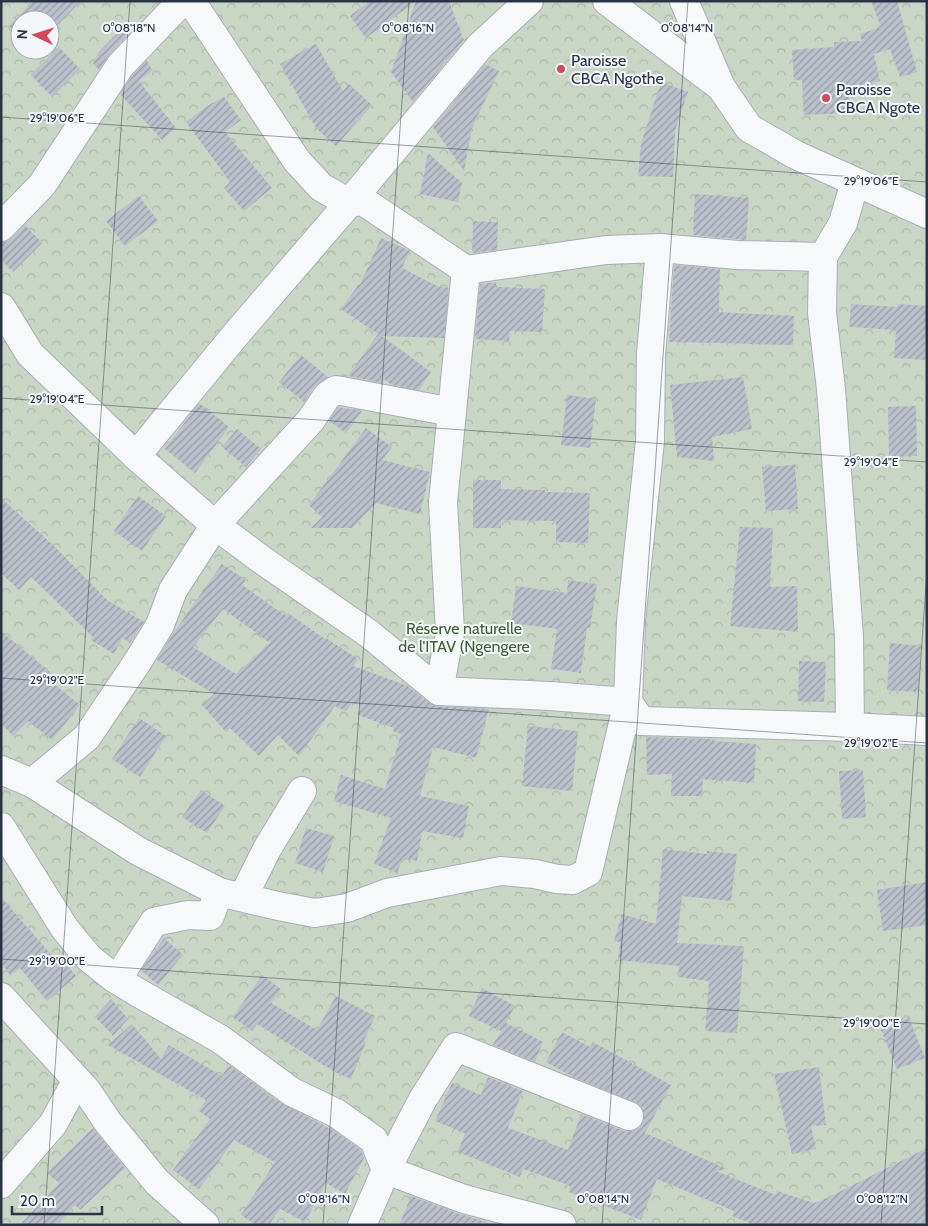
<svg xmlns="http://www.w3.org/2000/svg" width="928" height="1226" font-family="Cabin,sans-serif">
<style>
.park{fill:url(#park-crowns);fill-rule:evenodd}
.building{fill:url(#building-hatch);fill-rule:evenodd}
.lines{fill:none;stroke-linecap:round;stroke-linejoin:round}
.minor-casing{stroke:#a9aeb7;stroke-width:30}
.tertiary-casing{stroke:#a9aeb7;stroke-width:30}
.minor{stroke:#f7f8fa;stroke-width:28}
.tertiary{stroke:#f7f8fa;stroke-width:28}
.ticks{fill:none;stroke:#2b3445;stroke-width:1;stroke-opacity:0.45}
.poi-dot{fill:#d1495b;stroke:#f4f6f9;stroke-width:2}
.labels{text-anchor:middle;stroke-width:4;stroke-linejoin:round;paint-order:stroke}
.poi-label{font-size:16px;fill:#2b3445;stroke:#f4f6f9;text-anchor:start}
.park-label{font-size:16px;fill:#3f6138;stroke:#f4f6f9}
.ticks-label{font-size:12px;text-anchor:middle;fill:#2b3445;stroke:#f4f6f9;stroke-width:4;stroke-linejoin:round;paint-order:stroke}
</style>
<defs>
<pattern id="park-crowns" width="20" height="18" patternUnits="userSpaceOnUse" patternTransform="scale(1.25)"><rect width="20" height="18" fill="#c9d6c5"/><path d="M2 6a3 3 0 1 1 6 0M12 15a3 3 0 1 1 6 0" fill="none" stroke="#adb8ab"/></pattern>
<pattern id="building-hatch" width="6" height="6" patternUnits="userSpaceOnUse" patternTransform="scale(1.25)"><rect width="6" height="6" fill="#bbc0ca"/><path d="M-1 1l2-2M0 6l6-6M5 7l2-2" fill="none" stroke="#989da6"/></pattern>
</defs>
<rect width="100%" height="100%" fill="#e4e7ec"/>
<path class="park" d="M1,1h926v1224h-926zM20,20h30v30h-30z"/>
<g class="building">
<path d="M33,1h48l-31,32v-13h-30v16l-11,-10z"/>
<path d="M370,1h46l-50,37 -16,-22z"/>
<path d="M416,1h33l15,39 -51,62 -22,-30z"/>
<path d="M871,1h26l20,71 -17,5 -10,-28 -16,5 6,27 -31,7 1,25 -46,2 -2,-35h-8l-2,-30 42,-3v-5l28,-1 -2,-7 21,-7z"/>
<path d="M121,29l6,7 -18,19 -10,15 -6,-7 6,-11z"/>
<path d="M316,44l27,47 6,-7 23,21 -36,41 -20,-18 -36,-64z"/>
<path d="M59,47l21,22 -28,28 -21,-22z"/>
<path d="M146,61l7,9 -14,11 37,47 -14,12 -42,-46 12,-18z"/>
<path d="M485,64l14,7 -27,57 -8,43 -31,-44z"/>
<path d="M661,82l27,10 -13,39 -2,46 -35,-1 3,-32z"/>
<path d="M224,97l17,23 -16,12 47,56 -28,23 -20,-23 6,-6 -44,-60 21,-16z"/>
<path d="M428,153l34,30 -4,19 -38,-8z"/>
<path d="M695,194l54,4 -3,42 -53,-5z"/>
<path d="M139,196l19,25 -33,25 -19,-25z"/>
<path d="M473,221l25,1 -1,28 -25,3z"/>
<path d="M25,225l17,18 -29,29 -12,-12v-18h5l6,-4z"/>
<path d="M381,238l29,13 -8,17 37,19 10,1 -5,50 -62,-2 49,36 -12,18 -27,-5 -8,-6 -2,4 -34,-7 30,-42 -37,-25 18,-25 1,1z"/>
<path d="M674,265l46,4 -1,43 75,4 -1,29 -124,-3z"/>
<path d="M496,282v5l49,2 -3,43 -32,-1 -1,10 -34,-2 5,-55z"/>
<path d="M851,304l46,3 1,-3 29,2 -2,54 -31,-2 2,-28 -47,-3z"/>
<path d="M301,355l27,22 -14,10 -10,15 -25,-20z"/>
<path d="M743,377l9,52 -40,8 2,24 -37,-4 -7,-72z"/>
<path d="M567,395l29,4 -6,49 -29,-3z"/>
<path d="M199,403l30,24 -34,46 -30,-24z"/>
<path d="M916,406l1,50 -28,1 -1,-50z"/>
<path d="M338,407l24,4 -16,22 -17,-12z"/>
<path d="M366,428l26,19 -10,13 48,12 -10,42 -44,-11 -24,25h-41l11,-11 -13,-12z"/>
<path d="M237,429l24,20 -15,18 -24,-20z"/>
<path d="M795,465l3,44 -32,2 -4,-44z"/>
<path d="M473,480h28v9l44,1v2l45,1 -2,50 -32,-1v-21l-55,-1v8h-28z"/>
<path d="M138,496l28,20 -24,35 -28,-20z"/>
<path d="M1,498l53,48 53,54 37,22 -14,21 -8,-5 -8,16 -23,-14 2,-3 -62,-60 -12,13 -18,-17z"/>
<path d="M740,527l33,1 -3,59 27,-1 1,46 -68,-6z"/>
<path d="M222,564l24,16 -4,5 44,31 2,-3 37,26 1,-1 32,21 -5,7 55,20 21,17 7,3 53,3 -13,49 -43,-11 -13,49 49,10 -6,32 -41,-7 -5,30 -14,-3 -6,15 -23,-9 17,-46 -57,-17 7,-26 44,14 16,-55 -8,-3 1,-3 -36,-13 4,-16 -5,6 -5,-2 -6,8 -11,-5 -36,50 -21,-21 -19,21 -29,-28 -4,4 -24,-27 12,-11 -57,-34 17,-28zM223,609l47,34 -34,31 -43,-27z"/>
<path d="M568,580l29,4 -7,44h-3l-6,45 -30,-4 6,-40 -46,-6 5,-37 51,7z"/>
<path d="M1,631l58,49 -4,5 25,20 -28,35 -24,-19 -15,15 -12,-13z"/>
<path d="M890,643l31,3 -3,46 -31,-2z"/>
<path d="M799,661l27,1 -2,40 -26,-1z"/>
<path d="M139,718l27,18 -26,41 -28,-18z"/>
<path d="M528,726l50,5 -6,60 -50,-5z"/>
<path d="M646,737l68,2v2l42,3 -2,39 -51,-4 -1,17h-31l1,-22 -25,1z"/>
<path d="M863,770l3,47 -24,2 -3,-48z"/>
<path d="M201,790l24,16 -18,27 -25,-16z"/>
<path d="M306,828l28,8 -11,36 -28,-9z"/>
<path d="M663,849l44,5v-3l30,3 -6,47 -49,-5 -5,47 67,3 -7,87 -32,-2 4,-50 -31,-4 1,-11 -61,-6 2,-18 -6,-1 8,-27 34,10z"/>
<path d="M927,882v43l-44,6 -6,-41z"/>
<path d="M1,897l55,63 4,-4 16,20 -29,25 -27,-33 -9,7 -10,-12z"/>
<path d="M164,938l19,17 -25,30 -17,-15z"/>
<path d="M262,975l19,14 -10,14 46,27 19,-34 39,20 -11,25 2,1 -15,37 -16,-7 -78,-48 -5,7 -19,-14z"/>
<path d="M482,988l33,18 -9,17 37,19 -8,20 -42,-17 8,-14 -32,-15z"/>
<path d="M111,999l17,20 -15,17 -18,-19z"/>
<path d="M909,1018l16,40 -28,11 -16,-39z"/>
<path d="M132,1024l29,35 8,-14 53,31 7,-11 39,29 -1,1 69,37 25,18 3,8 -19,36 -19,-11 -21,39 -25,-13 -11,16h-13l-15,-10 34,-53 -41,-22 -35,49 -26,-19 37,-51 -11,-8 7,-11 -98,-55z"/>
<path d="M562,1032l28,15 3,-5 78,43 -26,48 82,36 -11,2 60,24 1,-4 37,12 13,-5 100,-50v77h-172l-23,-9 2,-5 -77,-32 -16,41 -72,-28 2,-6 -48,-17 -3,8 -62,-25 7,-19 -30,-12 17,-38 29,12 7,-18 35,14 -15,37 60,22 13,-36 43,17h8l7,-3 5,-7v-7l-2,-7 -7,-5 -62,-25 -27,-15z"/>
<path d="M819,1067l7,58 -15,1 5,23 -24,5 -18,-80z"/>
<path d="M93,1128l32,40 -45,42 -5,-5 -18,20h-37l39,-42 -12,-10z"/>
<path d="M411,1196l48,18 18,5 14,6h-92z"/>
</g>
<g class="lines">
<defs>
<g id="minor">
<path d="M191,1l106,160 24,26 28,16 14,-2 103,69 140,-20 54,-2 77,7 86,2"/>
<path d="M607,1l114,86"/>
<path d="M1,227l41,-42 78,-119 62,-65"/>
<path d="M1,307l29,47 106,102 79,69 47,35 106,73 71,58 111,5 78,6 13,19 209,6 77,4"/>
<path d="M136,456l101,-123 112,-130 131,-157 49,-45"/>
<path d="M439,691l11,-59 -7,-130 23,-232"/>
<path d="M850,727l-1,-91 -18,-247 -9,-76 1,-56 20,-34 12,-41"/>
<path d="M1,770l31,13 106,68 81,41 59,14 37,7 32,-5 40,-15 114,-22 34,3 22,5 16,1 15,-8 40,-170 3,-81 19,-180 1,-87 9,-106"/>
<path d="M32,783l55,-46 51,-76 22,-36 13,-35 42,-65 96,-105 16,-24 9,-6 116,22"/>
<path d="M1,827l64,102 24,29 25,20 23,14 83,47 72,53 44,21 38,27 12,30 -24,55"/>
<path d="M243,897l24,-48 35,-58"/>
<path d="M114,978l6,-3 34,-53 34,-7 22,1 9,-24"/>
<path d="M1,997l86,94 20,30 50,61 48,43"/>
<path d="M1,1184l52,-60 24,-44"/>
<path d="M562,1225l-98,-26 -78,-29 37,-71 33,-52 173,69"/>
</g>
<path id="tertiary" d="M684,1l37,86 28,41 47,27 131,59"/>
</defs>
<use href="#minor" class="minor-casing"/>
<use href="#tertiary" class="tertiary-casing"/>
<use href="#minor" class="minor"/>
<use href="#tertiary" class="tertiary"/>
</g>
<path class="ticks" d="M1,117l926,65M1,398l926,64M1,678l926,65M1,959l926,65M44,1225l86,-1224M323,1225l86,-1224M602,1225l86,-1224M881,1225l46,-654"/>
<g class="poi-dot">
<circle cx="561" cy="69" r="5"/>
<circle cx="826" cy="98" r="5"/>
</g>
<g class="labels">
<g class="poi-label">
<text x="571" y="66">Paroisse<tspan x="571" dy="18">CBCA Ngothe</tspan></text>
<text x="836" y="95">Paroisse<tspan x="836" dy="18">CBCA Ngote</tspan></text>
</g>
<g class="park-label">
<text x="464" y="634">Réserve naturelle<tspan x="464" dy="18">de l'ITAV (Ngengere</tspan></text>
</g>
</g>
<g class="ticks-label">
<text x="129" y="32">0°08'18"N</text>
<text x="408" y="32">0°08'16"N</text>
<text x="687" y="32">0°08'14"N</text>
<text x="57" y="122">29°19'06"E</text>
<text x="871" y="185">29°19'06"E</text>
<text x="57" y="403">29°19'04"E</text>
<text x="871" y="466">29°19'04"E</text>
<text x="57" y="684">29°19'02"E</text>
<text x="871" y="747">29°19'02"E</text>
<text x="57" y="965">29°19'00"E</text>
<text x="871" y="1027">29°19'00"E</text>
<text x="324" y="1203">0°08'16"N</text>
<text x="603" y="1203">0°08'14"N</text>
<text x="882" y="1203">0°08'12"N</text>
</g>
<rect width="928" height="1226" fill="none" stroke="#2b3445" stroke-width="5"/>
<g transform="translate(35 35) rotate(274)"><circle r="24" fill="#f4f6f9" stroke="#a4a8b1"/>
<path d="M0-4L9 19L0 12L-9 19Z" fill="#d1495b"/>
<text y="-8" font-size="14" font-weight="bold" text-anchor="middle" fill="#2b3445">N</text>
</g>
<path d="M12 1206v8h90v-8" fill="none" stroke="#2b3445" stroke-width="2.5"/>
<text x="20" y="1206" font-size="15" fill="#2b3445" stroke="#f4f6f9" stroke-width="4" paint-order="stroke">20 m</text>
</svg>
